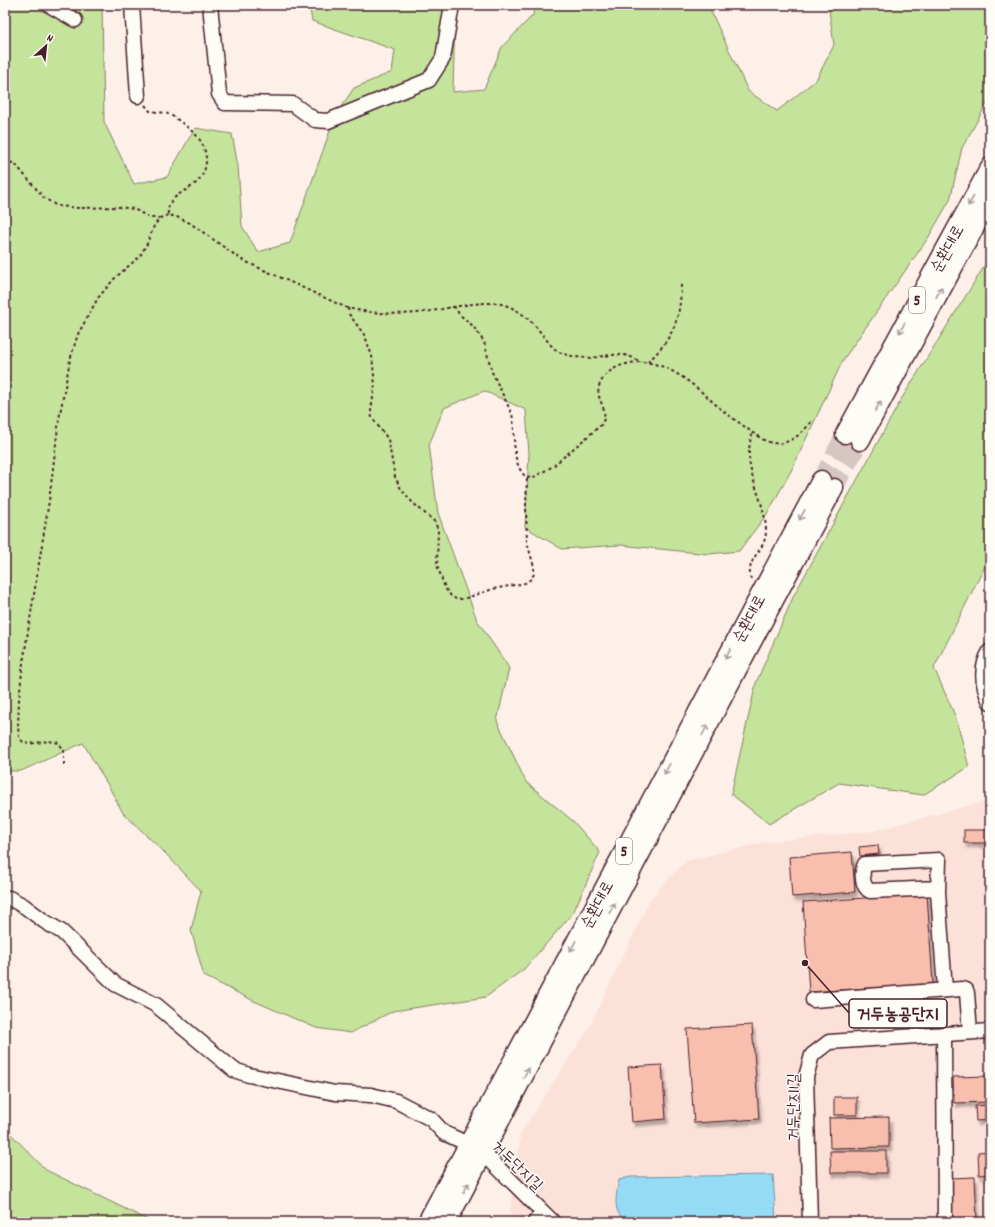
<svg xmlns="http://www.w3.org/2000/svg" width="995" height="1227" font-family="Dekko,'Poor Story',sans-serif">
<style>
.built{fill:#fbe1d8}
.green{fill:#c4e39b;stroke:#878163}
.water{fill:#94dcf6;stroke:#7690a5}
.building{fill:#f8bfaf;stroke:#4a1f2b;filter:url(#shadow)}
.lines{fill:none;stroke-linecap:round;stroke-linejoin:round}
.major-tunnel{stroke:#d8c6c3;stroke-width:18;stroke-dasharray:18 9;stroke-linecap:butt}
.minor-casing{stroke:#4a1f2b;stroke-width:17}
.major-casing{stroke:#4a1f2b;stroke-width:21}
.path{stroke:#4a1f2b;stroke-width:2;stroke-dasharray:3 3;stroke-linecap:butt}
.minor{stroke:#fdfcf7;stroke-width:14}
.major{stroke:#fdfcf7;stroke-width:18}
.oneway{stroke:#ac999b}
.labels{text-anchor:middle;stroke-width:3;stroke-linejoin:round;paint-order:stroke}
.shield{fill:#fdfcf7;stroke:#806168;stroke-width:1}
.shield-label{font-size:15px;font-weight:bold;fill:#4a1f2b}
.street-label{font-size:16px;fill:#4a1f2b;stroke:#fdfcf7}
.leader{fill:none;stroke:#4a1f2b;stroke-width:1.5}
.callout-dot{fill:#4a1f2b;stroke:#fdfcf7;stroke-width:1.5}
.callout{fill:#fdfcf7;stroke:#4a1f2b;stroke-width:1.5}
.callout-label{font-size:17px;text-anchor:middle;font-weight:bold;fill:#4a1f2b}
</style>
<defs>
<filter id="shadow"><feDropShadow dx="2.5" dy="4.5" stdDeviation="1" flood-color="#0004"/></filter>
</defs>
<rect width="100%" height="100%" fill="#fcf0e9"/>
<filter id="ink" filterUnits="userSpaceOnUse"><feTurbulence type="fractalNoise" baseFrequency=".025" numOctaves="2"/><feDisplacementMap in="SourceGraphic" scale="8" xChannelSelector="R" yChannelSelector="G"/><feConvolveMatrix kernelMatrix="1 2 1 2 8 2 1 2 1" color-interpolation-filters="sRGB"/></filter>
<g filter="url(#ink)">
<path class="built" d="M990,800v422h-471l-9,-10 11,-79 69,-107 60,-127 36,-38 79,-19 108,-11z"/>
<g class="green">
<path d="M5,5h97l2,117 30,62 33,-7 28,-49 37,6 6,32 4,60 16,26 32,-9 46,-129 18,-26 38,-16 3,-22 -83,-29 -3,-16h148l-2,10 -2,77 31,-3 18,-42 31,-32 1,-10h174l40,86 29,20 39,-31 18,-35 -5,-35 1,-5h160v93l-28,50 -12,52 -22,38 -85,122 -50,107 -24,44 -30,40 -30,3 -89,-9 -58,4 -37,-22 4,-73 -3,-44 -42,-19 -40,17 -15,37 9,68 39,107 32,48 -12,53 29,61 47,39 27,31 -27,61 -49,56 -38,28 -93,14 -42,22 -35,-5 -62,-27 -50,-25 -13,-46 10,-39 -37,-39 -41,-39 -14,-26 -26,-44 -62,28h-16z"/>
<path d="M990,257v299l-56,112 22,50 13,49 -46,28 -84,-12 -70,41 -38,-30 25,-111 38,-88 108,-197z"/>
<path d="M5,1128l41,42 106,52h-147z"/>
</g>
<path class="water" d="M773,1175l3,47h-147c-18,-8 -13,-25 -10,-42l11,-3z"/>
<g class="building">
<rect x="964" y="830" width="23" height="13"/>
<path d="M878,845l1,9 -19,2 -1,-9z"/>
<path d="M852,852l3,40 -63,5 -3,-40z"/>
<path d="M927,894l6,90 -124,8 -6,-90z"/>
<path d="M986,986h4v37h-2z"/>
<path d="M752,1025l7,94 -65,4 -7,-94z"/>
<path d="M662,1065l4,54 -34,3 -4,-55z"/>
<path d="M990,1076v26l-36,1 -1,-26z"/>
<rect x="834" y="1097" width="23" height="18"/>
<path d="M990,1105v15l-14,1 -1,-15z"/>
<path d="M889,1117v30l-59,1 -1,-30z"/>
<path d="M830,1151h56v22h-55z"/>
<path d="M990,1151v23l-11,1 -1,-23z"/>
<path d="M975,1177l2,45h-25l-2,-44z"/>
</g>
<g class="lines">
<g class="major-tunnel">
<path d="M821,480l24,-46"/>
<path d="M834,488l26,-47"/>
</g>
<defs>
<g id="minor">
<path d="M49,5l26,15"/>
<path d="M132,5l6,91"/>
<path d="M210,5l9,89 6,9 68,1 22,16 13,1 101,-41 14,-22 9,-53"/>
<path d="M990,651c-10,17 -8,34 0,51"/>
<path d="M938,888l-68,3c-8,-4 -9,-19 -5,-27l74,-4 -1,32 7,98"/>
<path d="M5,898h4l15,8 20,15 18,11 53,52 41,21 78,65 15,5 86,18 36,2 25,6 35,18 13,14 24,11 16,10 69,68"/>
<path d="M813,1000l149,-11 4,1 1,3 3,39"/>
<path d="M944,1034l1,188"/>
<path d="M535,1222l8,-9"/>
<path d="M810,1222l-4,-145 6,-22 17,-13 161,-11"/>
</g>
<g id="major">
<path d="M845,434l145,-267"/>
<path d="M860,441l130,-242"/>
<path d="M427,1222l394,-742"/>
<path d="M447,1222l290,-552 97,-182"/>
</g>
</defs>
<use href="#minor" class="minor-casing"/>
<use href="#major" class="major-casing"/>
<g class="path">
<path d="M145,105l5,6c5,1 13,1 18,3 6,2 22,15 27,20 13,13 16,35 1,49 -11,10 -30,13 -28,32"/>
<path d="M5,159l11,6 28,33 13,8 23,2 39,-1 15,2 16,9h10"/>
<path d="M454,306l5,8 14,12 11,16 8,30 20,42c5,21 -3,48 15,64"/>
<path d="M348,308l1,6 16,22 7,20 3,29 -4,25 1,8 16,21 7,38 6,12 12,14 22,19 3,8 -1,35 8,23 6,8 5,3h7l30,-10 32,-6 6,-4 3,-5v-7l-7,-25 -1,-37 1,-27"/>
<path d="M648,362c26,-25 33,-44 33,-80"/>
<path d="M527,478l7,-1 19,-11 48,-41c13,-19 -17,-29 7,-52 6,-6 14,-8 22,-10 36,-7 68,26 92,47 9,7 18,13 27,20 7,5 16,12 24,13 16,3 29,-10 38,-21"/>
<path d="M751,580c-6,-23 14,-27 15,-48 0,-36 -27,-63 -13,-100"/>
<path d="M64,765v-14l-5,-8 -10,-2 -20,3 -6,-2 -4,-5 -1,-10 1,-28 4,-36 26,-162 10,-82 11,-59 8,-26 20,-36 16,-19 26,-23 7,-12 7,-18 6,-8 8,-3 9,2 13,6 52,37 105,48c23,5 47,7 70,5 26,-3 52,-11 78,-10 20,2 35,16 47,31 5,6 10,14 17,18 11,5 26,7 38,5 8,-1 17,-3 25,-2 7,0 13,4 19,7"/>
</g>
<use href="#minor" class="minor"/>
<use href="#major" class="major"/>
</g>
<defs><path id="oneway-shaft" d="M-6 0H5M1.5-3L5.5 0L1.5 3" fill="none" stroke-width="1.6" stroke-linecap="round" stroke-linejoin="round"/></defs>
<g class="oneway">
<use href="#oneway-shaft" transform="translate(971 201) rotate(119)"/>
<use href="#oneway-shaft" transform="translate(939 292) rotate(-61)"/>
<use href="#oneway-shaft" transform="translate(902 328) rotate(118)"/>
<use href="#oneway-shaft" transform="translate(878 406) rotate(-62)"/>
<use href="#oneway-shaft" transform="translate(802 515) rotate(118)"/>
<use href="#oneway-shaft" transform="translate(728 654) rotate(118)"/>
<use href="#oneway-shaft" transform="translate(705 730) rotate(-62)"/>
<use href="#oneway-shaft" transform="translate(667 769) rotate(118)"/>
<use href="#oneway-shaft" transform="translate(612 908) rotate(-62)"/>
<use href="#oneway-shaft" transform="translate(573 946) rotate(118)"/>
<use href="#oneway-shaft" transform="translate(526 1073) rotate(-62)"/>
<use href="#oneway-shaft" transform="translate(466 1188) rotate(-62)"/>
</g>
</g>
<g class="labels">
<g class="shield">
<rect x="909" y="287" width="16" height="26" rx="3"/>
<rect x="616" y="838" width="16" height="26" rx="3"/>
</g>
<g class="shield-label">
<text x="917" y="305">5</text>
<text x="624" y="856">5</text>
</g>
<g class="street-label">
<text transform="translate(946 248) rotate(-61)" y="6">순환대로</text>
<text transform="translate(748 618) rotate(-62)" y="6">순환대로</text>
<text transform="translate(596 904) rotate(-62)" y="6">순환대로</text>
<text transform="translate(792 1107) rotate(-89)" y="6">거두단지1길</text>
<text transform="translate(518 1165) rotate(44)" y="6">거두단지길</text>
</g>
</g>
<path class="leader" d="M805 963L849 1013"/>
<circle class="callout-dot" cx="805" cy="963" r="4"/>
<rect class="callout" x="849" y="999" width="98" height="29" rx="4"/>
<g class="callout-label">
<text x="898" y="1019">거두농공단지</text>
</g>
<rect width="995" height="1227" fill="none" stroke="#fdfcf7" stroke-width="20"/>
<rect x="10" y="10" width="975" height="1207" fill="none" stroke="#4a1f2b" stroke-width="1.5" filter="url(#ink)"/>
<g transform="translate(46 46) rotate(27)" stroke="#fdfcf7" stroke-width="3" paint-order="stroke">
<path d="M0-3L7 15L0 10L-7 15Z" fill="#4a1f2b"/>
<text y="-6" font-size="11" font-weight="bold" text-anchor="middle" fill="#4a1f2b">N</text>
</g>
</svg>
